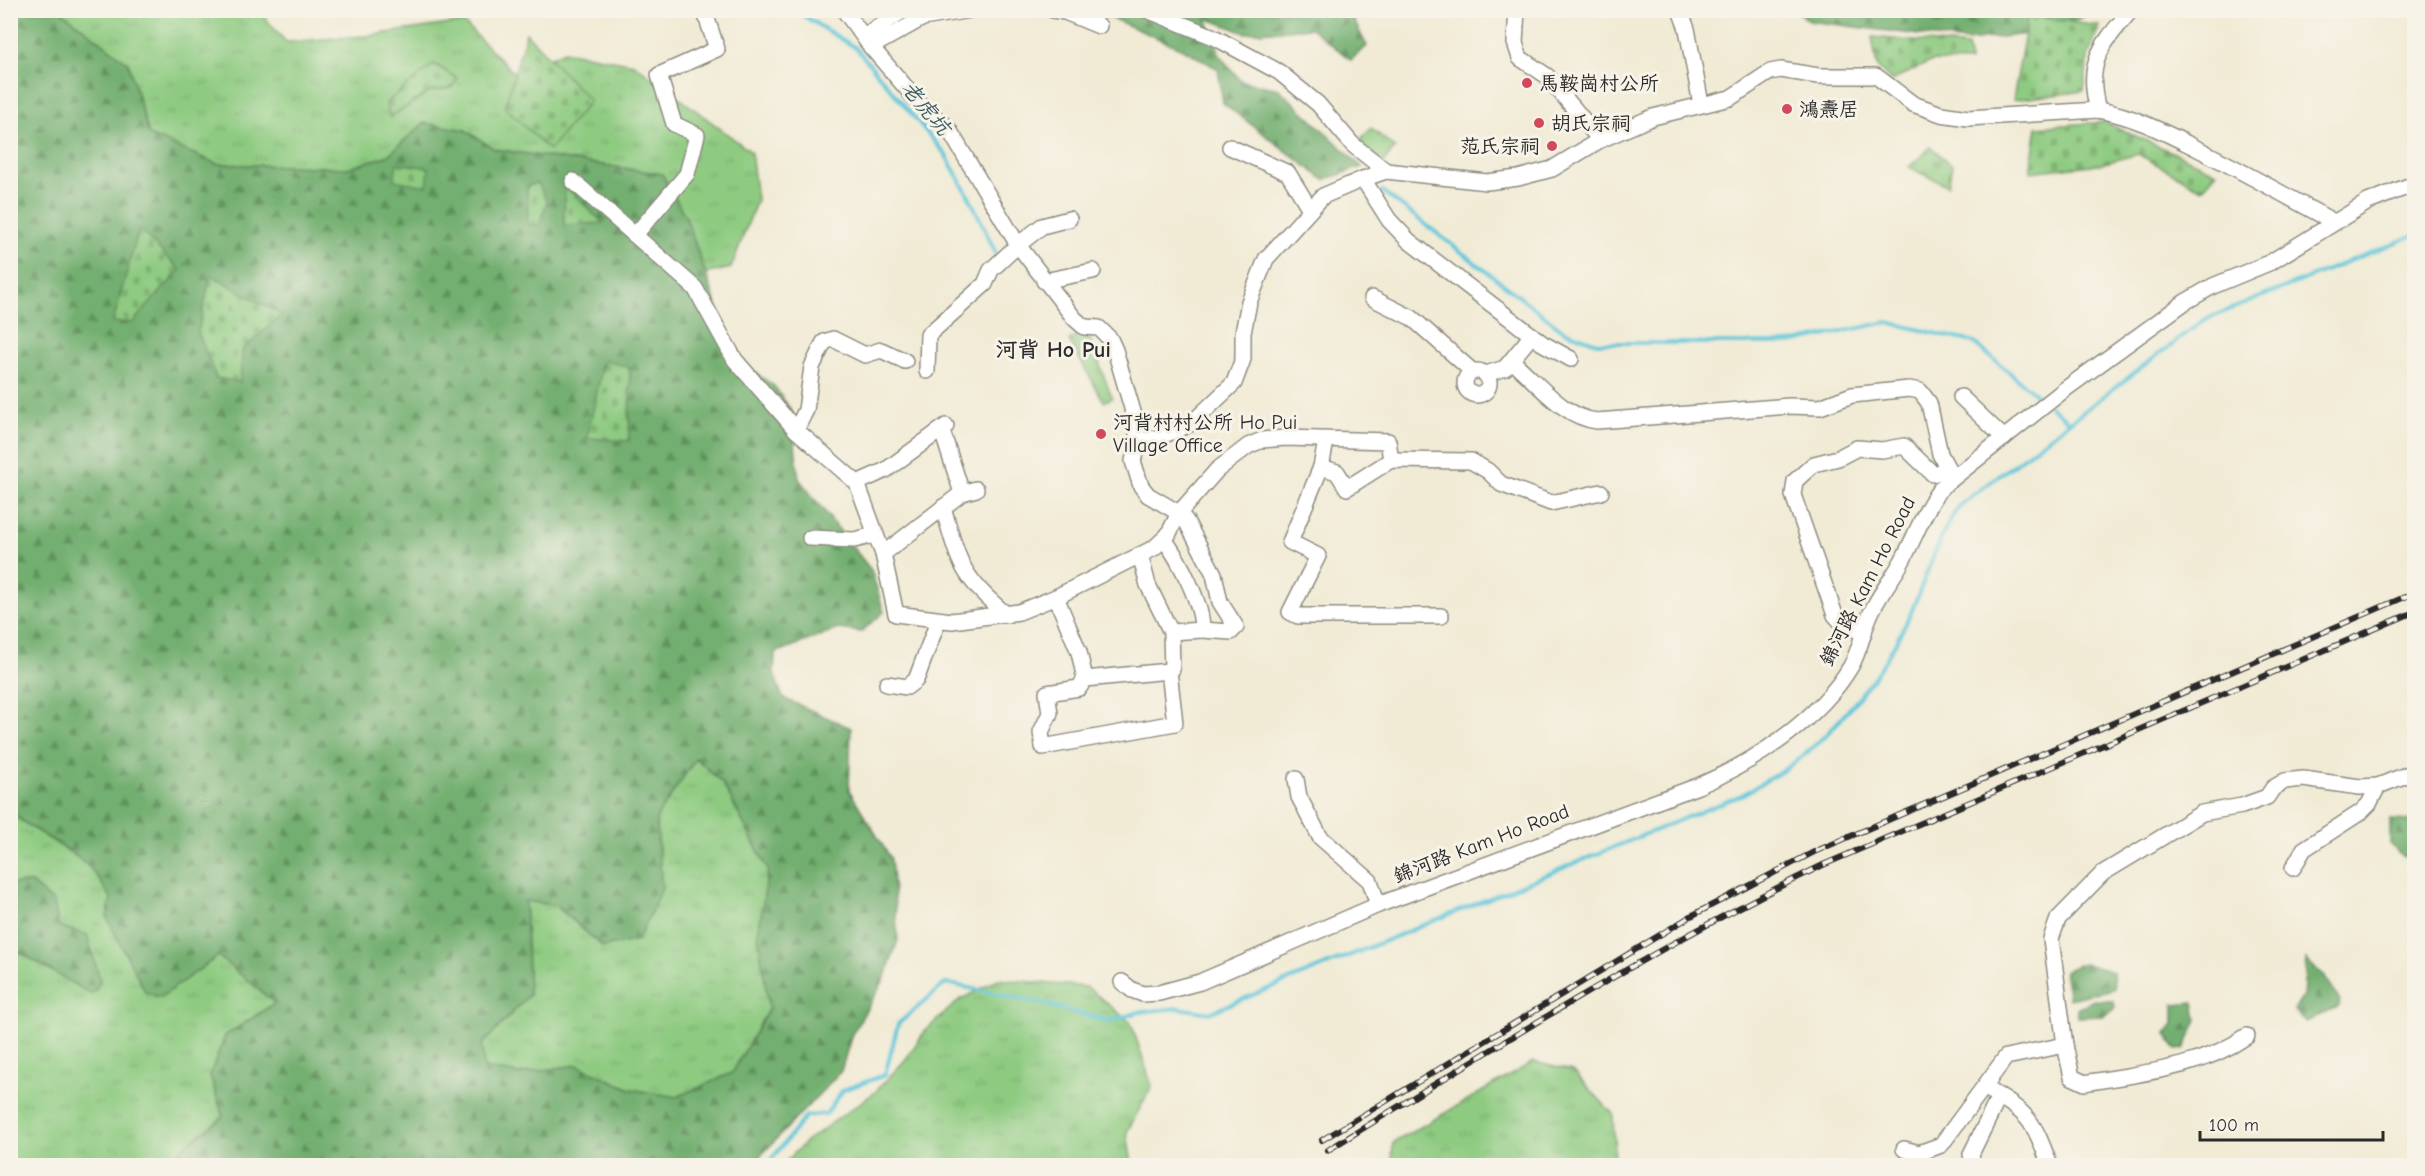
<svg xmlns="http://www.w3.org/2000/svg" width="2425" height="1176" font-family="'Comic Neue','LXGW WenKai TC',sans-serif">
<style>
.grass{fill:url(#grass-tufts);stroke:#5c7b56;stroke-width:1.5}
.forest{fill:url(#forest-firs);stroke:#4e6d4d;stroke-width:1.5;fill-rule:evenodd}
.cemetery{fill:url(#cemetery-stones);stroke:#5c7b56;stroke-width:1.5}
.park{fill:url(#park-crowns);stroke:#5c7b56;stroke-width:1.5}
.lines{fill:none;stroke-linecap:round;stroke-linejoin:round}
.stream{stroke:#5ec6da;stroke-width:4}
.minor-casing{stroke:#8e8b80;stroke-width:18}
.minor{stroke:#fff;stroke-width:15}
.rail-casing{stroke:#2b2b2b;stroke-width:6}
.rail{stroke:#f7f3e8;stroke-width:4;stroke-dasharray:11;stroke-linecap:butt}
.poi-dot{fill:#d1495b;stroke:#f7f3e8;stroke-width:2}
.labels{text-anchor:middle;stroke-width:6;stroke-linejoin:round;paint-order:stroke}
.poi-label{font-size:20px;fill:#2b2b2b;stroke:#f7f3e8;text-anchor:start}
.street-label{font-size:20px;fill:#2b2b2b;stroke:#f7f3e8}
.water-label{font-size:21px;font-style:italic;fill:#3a5a60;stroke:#f7f3e8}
.quarter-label{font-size:22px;font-weight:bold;fill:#2b2b2b;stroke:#f7f3e8}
</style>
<defs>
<pattern id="grass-tufts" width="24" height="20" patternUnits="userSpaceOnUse" patternTransform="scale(1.5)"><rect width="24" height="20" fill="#8ecb81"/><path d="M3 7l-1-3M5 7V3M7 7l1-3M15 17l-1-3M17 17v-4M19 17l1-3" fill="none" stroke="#7bae70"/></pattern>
<pattern id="forest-firs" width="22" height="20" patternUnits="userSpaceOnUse" patternTransform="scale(1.5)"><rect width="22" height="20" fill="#72af6f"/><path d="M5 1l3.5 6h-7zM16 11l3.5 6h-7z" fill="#5e8f5b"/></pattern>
<pattern id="cemetery-stones" width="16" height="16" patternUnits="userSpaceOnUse" patternTransform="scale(1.5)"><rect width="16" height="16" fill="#8ecb81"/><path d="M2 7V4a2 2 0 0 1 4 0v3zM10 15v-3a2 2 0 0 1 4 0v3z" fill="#7bae70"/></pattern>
<pattern id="park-crowns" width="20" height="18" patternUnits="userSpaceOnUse" patternTransform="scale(1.5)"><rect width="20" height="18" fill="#8ecb81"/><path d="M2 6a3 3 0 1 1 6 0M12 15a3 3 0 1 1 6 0" fill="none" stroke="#7bae70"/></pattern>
</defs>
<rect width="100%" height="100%" fill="#f7f3e8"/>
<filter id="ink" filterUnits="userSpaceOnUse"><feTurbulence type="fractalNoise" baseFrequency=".0167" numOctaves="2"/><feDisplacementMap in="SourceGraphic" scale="12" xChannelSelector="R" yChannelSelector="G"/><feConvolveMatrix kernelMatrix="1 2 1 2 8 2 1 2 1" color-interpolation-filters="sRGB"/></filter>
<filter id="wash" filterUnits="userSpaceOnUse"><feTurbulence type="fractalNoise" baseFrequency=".008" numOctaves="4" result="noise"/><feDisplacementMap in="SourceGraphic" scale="24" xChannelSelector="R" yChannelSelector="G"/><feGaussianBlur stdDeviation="1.35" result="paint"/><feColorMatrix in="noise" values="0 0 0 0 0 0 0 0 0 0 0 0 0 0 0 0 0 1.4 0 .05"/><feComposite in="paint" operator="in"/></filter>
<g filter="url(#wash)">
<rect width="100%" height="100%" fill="#f1ebd5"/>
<g class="grass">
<path d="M61,11h198l27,31 79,-6 98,-14 52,52 49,-23 70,13 117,88 6,48 -26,68 -27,6 -18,-56 -24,-44 -168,-25 -29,-19 -41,-7 -37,33 -39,12 -131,-4 -68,-29 -21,-72z"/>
<path d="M696,758l27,26 45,86 -10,65 11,73 -37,65 -55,24 -47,-8 -53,-24 -59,9 -34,-6 -2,-23 47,-50 -4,-95 31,6 47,41 59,-59 -6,-70z"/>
<path d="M10,812c25,22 56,33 80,56 25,24 54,96 71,129l57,-41 57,47 -50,33 -15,39 13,42 -41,31 -11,17h-160v-218l80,46 -4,-58 -29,-9 -4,-23 -23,-20 -20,1z"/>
<path d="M998,979l89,8 44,36 21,63 -25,46 5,33h-349l22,-23 70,-50 30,-32 21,-30 32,-29z"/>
<path d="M1533,1062l40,9 40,43 2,51h-223l1,-22z"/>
</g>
<g class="forest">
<path d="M10,11h51l67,52 21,72 68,29 131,4 39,-12 37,-33 41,7 29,19 168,25 24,44 50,141 38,27 17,24 8,69 72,91 13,42 -23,20 -23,-3 -63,24 -1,21 9,24 68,30 -2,62 42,69 7,81 -14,40 -32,54 -11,37 -89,94h-581l11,-17 41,-31 -13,-42 15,-39 50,-33 -57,-47 -57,41 -15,-4 -39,-75 4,-20c-7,-9 -12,-20 -19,-28 -22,-25 -57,-36 -81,-58zM696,758l27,26 45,86 -10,65 11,73 -37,65 -55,24 -47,-8 -53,-24 -59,9 -34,-6 -2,-23 47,-50 -4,-94 32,5 46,41 35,-7 24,-52 -6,-70z"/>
<path d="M1095,11h254l18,35 -16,14 -40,-32 -66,5 -39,-15 15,39 20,24 38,8 83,78 -38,13 -101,-77 -5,-34 -33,-19z"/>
<path d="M1797,11h297l-40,20 -87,10 -158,-20z"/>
<path d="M2390,820l24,1v30l-11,6 -13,-13z"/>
<path d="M31,883l23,20 4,23 29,9 13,45 -3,9 -6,5 -80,-47v-63z"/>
<path d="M2306,960l17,15 17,26 -2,6 -32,15 -12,-11 9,-15z"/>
<path d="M2083,963l30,9 1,17 -45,10 -5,-28z"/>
<path d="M2093,1000l21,1 1,8 -12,7 -26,1v-8z"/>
<path d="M2194,1002l3,18 -13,29 -7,1 -11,-16 8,-10v-20z"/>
</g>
<g class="cemetery">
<path d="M2028,16l72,10 -12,30 -4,35 -71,9z"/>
<path d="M526,33l64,68 -41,49 -44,-43z"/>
<path d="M1872,37l95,9 3,16 -38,-1 -41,20 -14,-14z"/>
<path d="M434,64l23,14 -5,10 -21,3 -41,26 -4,-14z"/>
<path d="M2104,122l113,50 -15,17 -64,-35 -37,10 -71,8 7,-45z"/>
<path d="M1931,147l21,19 -4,20 -39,-19z"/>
<path d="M397,163l32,5 -2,18 -33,-6z"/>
<path d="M538,183l9,19 -8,24 -11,-2 -1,-38z"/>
<path d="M565,186l38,37 -39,2z"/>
<path d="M139,229l41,41 -48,53 -19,-1z"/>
<path d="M211,275l71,40 -40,35 -2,32 -24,-4 -18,-46z"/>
<path d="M604,360l26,8 -1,73 -42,-3z"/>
</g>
<g class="park">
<path d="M1371,128l24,20 -13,16 -24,-21z"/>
<path d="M1087,331l25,67 -8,4 -35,-62z"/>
</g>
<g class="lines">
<g class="stream">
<path d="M794,10l62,38 89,106 27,48 25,54"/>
<path d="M1382,191l182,140 33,12h193l97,-21 86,20 71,59"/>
<path d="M2050,406l19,16"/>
<path d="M766,1166l40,-50 20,-2 17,-24 42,-15 13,-51 48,-41 98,21 64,17 32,-9 39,-4 30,5 535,-219c14,-9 29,-17 43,-26 47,-33 95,-95 119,-145 19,-39 29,-82 53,-117l245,-186 210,-85"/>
</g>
</g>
</g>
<g filter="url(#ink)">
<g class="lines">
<defs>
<g id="minor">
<path d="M844,10l27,37 50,58 27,23 70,117 56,73 10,9 15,1 11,11 5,11 21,72 2,20 -5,19 8,25 7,9 31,18 7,8 28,53 6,28 16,25 -5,5 -29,-2"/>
<path d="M1053,10l12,2 34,14"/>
<path d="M1147,10l67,27 65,35 39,32 35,41 33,26"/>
<path d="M1517,10l-2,33 5,15 27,18 53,64"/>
<path d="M1680,10l7,19 14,75"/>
<path d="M864,36l40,-26"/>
<path d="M871,47l52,-29 47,-8"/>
<path d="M2098,110c-13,-48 3,-64 33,-100"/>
<path d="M1230,147l58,26 22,36"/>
<path d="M1363,179l26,41 20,21 133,102 29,16"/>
<path d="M573,181l122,107 40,72 61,70 61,53 26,71 13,60 56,7 67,-9 37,-15 98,-49 14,-13 11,-22 38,-43 31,-24 14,-6 23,-2 103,3 3,19"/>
<path d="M635,235l52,-61 10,-39 -23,-11 -15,-49 58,-26 -13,-39"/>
<path d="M1044,281l49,-10"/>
<path d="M1372,298l40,20 60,53"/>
<path d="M1512,361c25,21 52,57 85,60l192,-15 31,1 32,-12 57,-6 11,2 9,12 11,51 13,24"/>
<circle cx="1477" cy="383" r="12"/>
<path d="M927,371l1,-36 57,-51 6,-14 27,-25 24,-19 27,-7"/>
<path d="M1486,374l19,-6 27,-33"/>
<path d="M1961,397l43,41"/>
<path d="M796,430l10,-20 6,-43 12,-25 9,-3 32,16 16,-5 24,11"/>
<path d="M942,431l20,62"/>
<path d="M1326,441l-5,26 -31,75 28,14 -28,56 8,4h143"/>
<path d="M1138,442l22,-5 32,-14 42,-40 9,-24v-26l6,-31 17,-43 57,-63 40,-17 23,-8 101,11 31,-4 34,-9 48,-29 53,-23 77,-19 40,-26 11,-2 37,6h58l37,28 28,10 27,4 130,-8c36,6 66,22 98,38 46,23 92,49 138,74"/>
<path d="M1321,467l16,5 10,16 44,-28 80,1 17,10 13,13 50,19 50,-11"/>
<path d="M857,483l29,-13 60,-44"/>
<path d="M943,507c16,56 18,70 64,108"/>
<path d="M810,538l44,2 21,-5"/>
<path d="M883,554l79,-61 14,-4"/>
<path d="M1140,555l8,30 23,47 31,-2c1,-25 -23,-71 -38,-91"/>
<path d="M1056,597l23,55 6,27 84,-8 6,52 -132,24 -2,-15 9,-19 -3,-20 32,-5 6,-9"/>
<path d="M1864,633l-21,-9 -8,-9 -42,-120 2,-14 19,-17 24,-6 19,-10 25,2 22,-4 29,28 15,-5"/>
<path d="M1169,671l3,-2 -1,-37"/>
<path d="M887,684l20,3 9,-7 22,-59"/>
<path d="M1296,779l3,18 21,40 50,44 8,24"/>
<path d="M2293,868l11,-19 57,-37 8,-8 9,-18"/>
<path d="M1122,982l10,8 11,4 16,-1 41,-11 178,-77 320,-119c55,-23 122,-67 153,-120 9,-16 12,-35 19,-51 8,-19 21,-34 31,-52 14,-25 23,-54 41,-76l122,-97 121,-88 28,-16 58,-24 97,-60 46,-18"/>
<path d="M2065,1045l7,32 13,6c56,-10 114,-14 162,-47"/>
<path d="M1984,1087c44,27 48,29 66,79"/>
<path d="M1904,1149l15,4 22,-8 65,-88 59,-12 -14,-106 7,-20 45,-46 99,-60 40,-7 25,-9 6,-9 12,-7 18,-2 57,8 18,-1 36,-14"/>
<path d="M1973,1166l-2,-12 28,-57"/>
</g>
</defs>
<use href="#minor" class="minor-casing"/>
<use href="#minor" class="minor"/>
<defs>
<g id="rail">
<path d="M1322,1140l369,-224 123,-64 600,-259"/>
<path d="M1328,1150c162,-100 323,-201 495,-285l591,-253"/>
</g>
</defs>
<use href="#rail" class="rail-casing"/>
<use href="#rail" class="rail"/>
</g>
</g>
<g class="poi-dot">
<circle cx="1527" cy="83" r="6"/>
<circle cx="1787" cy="109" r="6"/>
<circle cx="1539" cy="123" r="6"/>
<circle cx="1552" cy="146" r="6"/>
<circle cx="1101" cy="434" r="6"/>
</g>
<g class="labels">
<g class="poi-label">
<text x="1539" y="90">馬鞍崗村公所</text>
<text x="1799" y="116">鴻燾居</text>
<text x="1551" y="130">胡氏宗祠</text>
<text x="1540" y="153" text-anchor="end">范氏宗祠</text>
<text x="1113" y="429">河背村村公所 Ho Pui<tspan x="1113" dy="23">Village Office</tspan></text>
</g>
<g class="street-label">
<text transform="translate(1867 581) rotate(-63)" y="7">錦河路 Kam Ho Road</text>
<text transform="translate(1481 843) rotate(-21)" y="7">錦河路 Kam Ho Road</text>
</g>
<g class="water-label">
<text transform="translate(926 108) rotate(50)" y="7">老虎坑</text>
</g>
<g class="quarter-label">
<text x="1053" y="357">河背 Ho Pui</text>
</g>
</g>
<rect width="2425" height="1176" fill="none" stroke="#f7f3e8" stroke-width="36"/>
<path d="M2200 1131v9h183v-9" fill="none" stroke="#2b2b2b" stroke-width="3"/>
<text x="2209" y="1131" font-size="18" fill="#2b2b2b" stroke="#f7f3e8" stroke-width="4.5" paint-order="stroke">100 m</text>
</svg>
